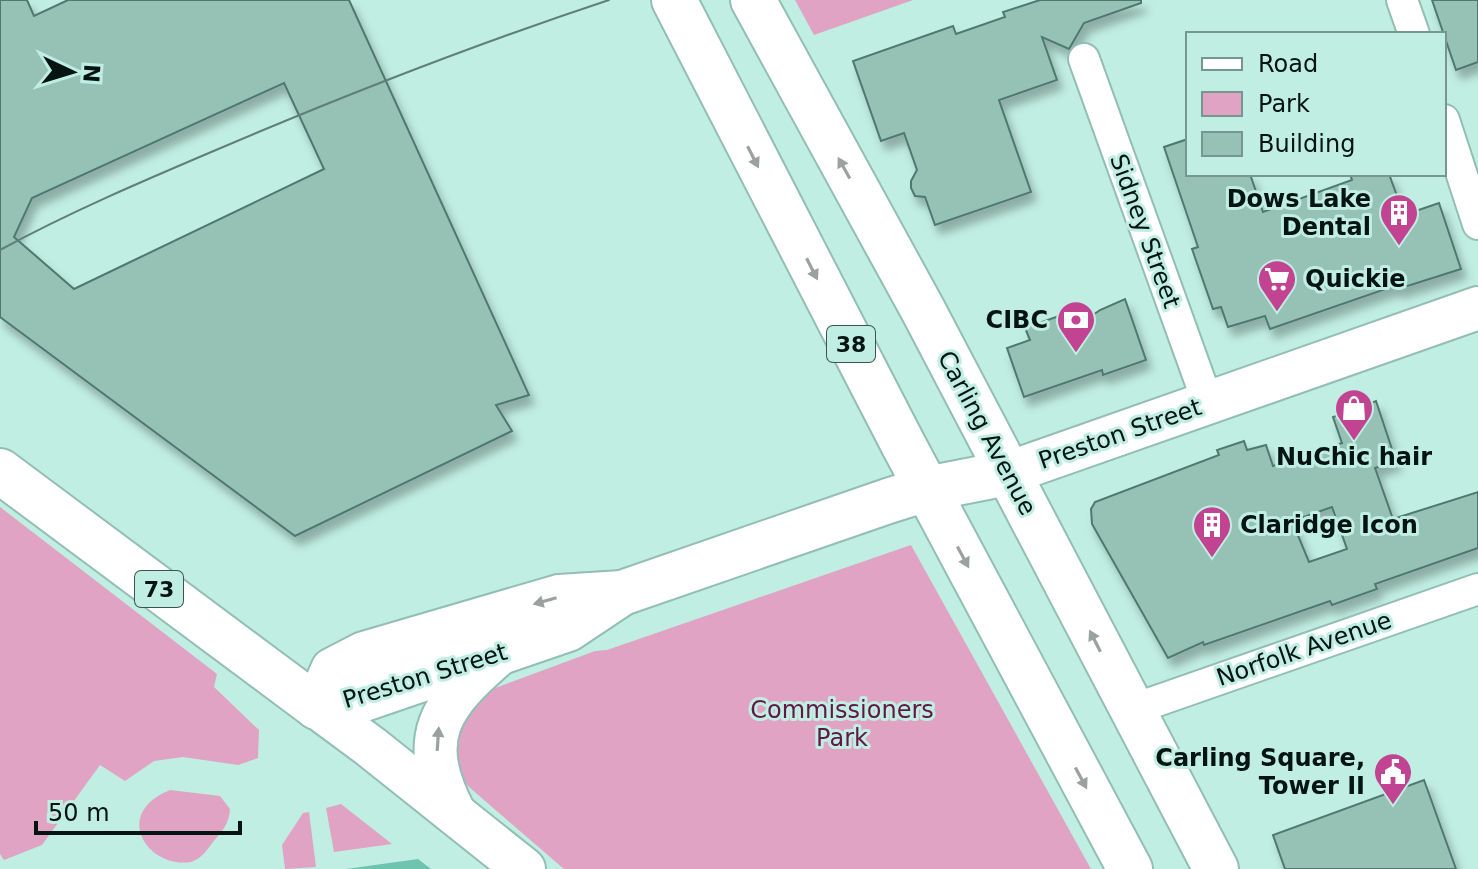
<svg xmlns="http://www.w3.org/2000/svg" width="1478" height="869" font-family="'DejaVu Sans',sans-serif">
<style>
.green{fill:#e0a3c3}
.water{fill:#6fc4b0}
.building{fill:#96c1b5;stroke:#4f786e;stroke-width:2;fill-rule:evenodd;filter:url(#shadow)}
.lines{fill:none;stroke-linecap:round;stroke-linejoin:round}
.minor-casing{stroke:#93beb3;stroke-width:34}
.secondary-casing{stroke:#93beb3;stroke-width:46}
.primary-casing{stroke:#93beb3;stroke-width:48}
.minor{stroke:#fff;stroke-width:30}
.secondary{stroke:#fff;stroke-width:42}
.primary{stroke:#fff;stroke-width:44}
.tram{stroke:#607f77;stroke-width:2}
.oneway{fill:#9ba19f}
.labels{text-anchor:middle;stroke-width:6;stroke-linejoin:round;paint-order:stroke}
.shield{fill:#c1eee2;stroke:#3d554f;stroke-width:2}
.shield-label{font-size:22px;font-weight:bold;fill:#041410}
.poi-label{font-size:24px;font-weight:bold;fill:#041410;stroke:#c1eee2;text-anchor:end}
.street-label{font-size:24px;fill:#041410;stroke:#c1eee2}
.park-label{font-size:24px;fill:#621747;stroke:#c1eee2}
</style>
<defs>
<filter id="shadow"><feDropShadow dx="5" dy="9" stdDeviation="4" flood-color="#0004"/></filter>
</defs>
<rect width="100%" height="100%" fill="#c1eee2"/>
<g class="green">
<path d="M795,0h118l-99,35z"/>
<path d="M0,507l217,167 -3,13 45,43 -1,28 -20,7 -55,-8 -29,4 -29,20 -25,-16 -58,80 -38,15 -4,-6z"/>
<path d="M911,545l180,324h-527l-95,-82 -12,-14 -6,-39 31,-41 113,-42 12,-1z"/>
<path d="M170,790l50,6 10,13c-1,15 -7,21 -17,33 -6,8 -12,17 -22,20 -43,7 -80,-48 -21,-72z"/>
<path d="M341,804l51,40 -58,8 -8,-44z"/>
<path d="M309,812l7,55 -31,2 -3,-24 21,-32z"/>
</g>
<path class="water" d="M418,859l13,10h-85z"/>
<g class="building">
<path d="M0,0h27l7,16 34,-16h281l180,395 -33,10 16,26 -217,105 -295,-219zM284,83l40,86 -250,120 -60,-52 18,-39z"/>
<path d="M1040,0h101v3l-57,20 -15,26 -27,-12 15,43 -58,20 32,92 -96,33 -10,-28 -10,-1 -4,-8v-7l6,-11 -13,-37 -23,8 -28,-80 100,-35 3,8 49,-17 -2,-5z"/>
<path d="M1432,0h46v62l-22,8z"/>
<path d="M1188,139v35h62l13,38 89,-32 -2,-6h39l15,41 35,-12 22,66 -63,20 -1,-4 -127,44 -5,-13 -37,11 -7,-20 -8,2 -21,-60 6,-2 -34,-100z"/>
<path d="M1125,299l21,61 -43,15 -1,-5 -78,27 -17,-49 23,-8 -5,-12 45,-16 6,15 24,-17z"/>
<path d="M1376,401l20,60 -21,7 18,51 85,-27v56l-103,36 2,5 -45,16 -2,-4 -126,44 -1,-3 -35,16 -76,-134 -1,-15 4,-7 124,-47 -2,-5 27,-9 3,9 19,-5 7,21 69,-23 -9,-26zM1332,507l15,42 -38,13 -17,-41z"/>
<path d="M1424,780l32,89h-171l-12,-34z"/>
</g>
<g class="lines">
<defs>
<g id="minor">
<path d="M1402,0l12,34"/>
<path d="M1084,59l124,344"/>
<path d="M1444,120l34,104"/>
<path d="M1131,710l347,-121"/>
</g>
<g id="secondary">
<path d="M1008,473l470,-165"/>
<path d="M317,707l54,40 153,122"/>
<path d="M455,814c-40,-77 -15,-109 44,-160"/>
</g>
<g id="primary">
<path d="M674,0l229,444 227,425"/>
<path d="M753,0l170,310 293,559"/>
<path d="M0,471l317,236"/>
<path d="M317,707l47,-8 204,-70 54,-36 266,-92 38,-12 82,-16"/>
<path d="M317,707l16,-37 31,-16 195,-57 63,-4"/>
</g>
</defs>
<use href="#minor" class="minor-casing"/>
<use href="#secondary" class="secondary-casing"/>
<use href="#primary" class="primary-casing"/>
<use href="#minor" class="minor"/>
<use href="#secondary" class="secondary"/>
<use href="#primary" class="primary"/>
<path class="tram" d="M0,250c70,-38 143,-69 216,-100 129,-55 260,-106 393,-150"/>
</g>
<defs><path id="oneway-solid" d="M-6-.8H1V-3.2L6.5 0L1 3.2V.8H-6Z" transform="scale(2)"/></defs>
<g class="oneway">
<use href="#oneway-solid" transform="translate(753 157) rotate(63)"/>
<use href="#oneway-solid" transform="translate(844 168) rotate(-119)"/>
<use href="#oneway-solid" transform="translate(812 269) rotate(63)"/>
<use href="#oneway-solid" transform="translate(963 557) rotate(62)"/>
<use href="#oneway-solid" transform="translate(545 601) rotate(164)"/>
<use href="#oneway-solid" transform="translate(1095 641) rotate(-117)"/>
<use href="#oneway-solid" transform="translate(438 739) rotate(-86)"/>
<use href="#oneway-solid" transform="translate(1081 778) rotate(62)"/>
</g>
<defs>
<symbol id="building-pin" viewBox="-11 -11 22 30"><path d="M0 17L-7.5 6A9.5 9.5 0 1 1 7.5 6Z" fill="#c24391" stroke="#c1eee2"/><path d="M-4-6H4V6H1V3H-1V6H-4ZM-2.5-4.3h1.7v1.8h-1.7ZM.8-4.3h1.7v1.8H.8ZM-2.5-1h1.7V.8h-1.7ZM.8-1h1.7V.8H.8Z" fill="#fff"/></symbol>
<symbol id="supermarket-pin" viewBox="-11 -11 22 30"><path d="M0 17L-7.5 6A9.5 9.5 0 1 1 7.5 6Z" fill="#c24391" stroke="#c1eee2"/><path d="M-6-5.5h2.5l.6 2H6L4.5 2H-2.5L-4.4-4H-6ZM-1.5 3.2a1.3 1.3 0 1 0 .1 0ZM3 3.2a1.3 1.3 0 1 0 .1 0Z" fill="#fff"/></symbol>
<symbol id="bank-pin" viewBox="-11 -11 22 30"><path d="M0 17L-7.5 6A9.5 9.5 0 1 1 7.5 6Z" fill="#c24391" stroke="#c1eee2"/><path d="M-6-4H6V4H-6ZM0-2.3a2.3 2.3 0 1 0 0 4.6a2.3 2.3 0 1 0 0-4.6Z" fill="#fff"/></symbol>
<symbol id="shop-pin" viewBox="-11 -11 22 30"><path d="M0 17L-7.5 6A9.5 9.5 0 1 1 7.5 6Z" fill="#c24391" stroke="#c1eee2"/><path d="M-5-2.5h2.3a2.7 3.5 0 0 1 5.4 0H5L5.5 6h-11ZM-1.5-2.5h3a1.5 2.3 0 0 0-3 0Z" fill="#fff"/></symbol>
<symbol id="civic-pin" viewBox="-11 -11 22 30"><path d="M0 17L-7.5 6A9.5 9.5 0 1 1 7.5 6Z" fill="#c24391" stroke="#c1eee2"/><path d="M-.6-6.5H3V-4.5H.6V-3L4-1V1h2V6H-6V1h2V-1L-.6-3ZM-1.2 2.5V6h2.4V2.5Z" fill="#fff"/></symbol>
</defs>
<g fill-rule="evenodd">
<use href="#building-pin" x="1377" y="191" width="44" height="60"/>
<use href="#supermarket-pin" x="1255" y="257" width="44" height="60"/>
<use href="#bank-pin" x="1054" y="298" width="44" height="60"/>
<use href="#shop-pin" x="1332" y="386" width="44" height="60"/>
<use href="#building-pin" x="1190" y="503" width="44" height="60"/>
<use href="#civic-pin" x="1371" y="750" width="44" height="60"/>
</g>
<g class="labels">
<g class="shield">
<rect x="827" y="326" width="48" height="36" rx="6"/>
<rect x="135" y="571" width="48" height="36" rx="6"/>
</g>
<g class="shield-label">
<text x="851" y="352">38</text>
<text x="159" y="597">73</text>
</g>
<g class="poi-label">
<text x="1371" y="207">Dows Lake<tspan x="1371" dy="28">Dental</tspan></text>
<text x="1305" y="287" text-anchor="start">Quickie</text>
<text x="1048" y="328">CIBC</text>
<text x="1354" y="465" text-anchor="middle">NuChic hair</text>
<text x="1240" y="533" text-anchor="start">Claridge Icon</text>
<text x="1365" y="766">Carling Square,<tspan x="1365" dy="28">Tower II</tspan></text>
</g>
<g class="street-label">
<text transform="translate(1145 231) rotate(70)" y="8">Sidney Street</text>
<text transform="translate(987 433) rotate(62)" y="8">Carling Avenue</text>
<text transform="translate(1120 434) rotate(-19)" y="8">Preston Street</text>
<text transform="translate(1304 649) rotate(-19)" y="8">Norfolk Avenue</text>
<text transform="translate(425 676) rotate(-17)" y="8">Preston Street</text>
</g>
<g class="park-label">
<text x="842" y="718">Commissioners<tspan x="842" dy="28">Park</tspan></text>
</g>
</g>
<rect x="1186" y="32" width="260" height="144" fill="#c1eee2" stroke="#75978e" stroke-width="2"/>
<rect x="1202" y="58" width="40" height="12" fill="#ffffff" stroke="#75978e" stroke-width="2"/>
<text x="1258" y="72" font-size="24" fill="#041410">Road</text>
<rect x="1202" y="92" width="40" height="24" fill="#e0a3c3" stroke="#75978e" stroke-width="2"/>
<text x="1258" y="112" font-size="24" fill="#041410">Park</text>
<rect x="1202" y="132" width="40" height="24" fill="#96c1b5" stroke="#75978e" stroke-width="2"/>
<text x="1258" y="152" font-size="24" fill="#041410">Building</text>
<g transform="translate(72 72) rotate(94)" stroke="#c1eee2" stroke-width="6" paint-order="stroke">
<path d="M0-6L14 30L0 20L-14 30Z" fill="#041410"/>
<text y="-12" font-size="22" font-weight="bold" text-anchor="middle" fill="#041410">N</text>
</g>
<path d="M36 821v12h204v-12" fill="none" stroke="#041410" stroke-width="4"/>
<text x="48" y="821" font-size="24" fill="#041410" stroke="#c1eee2" stroke-width="6" paint-order="stroke">50 m</text>
</svg>
